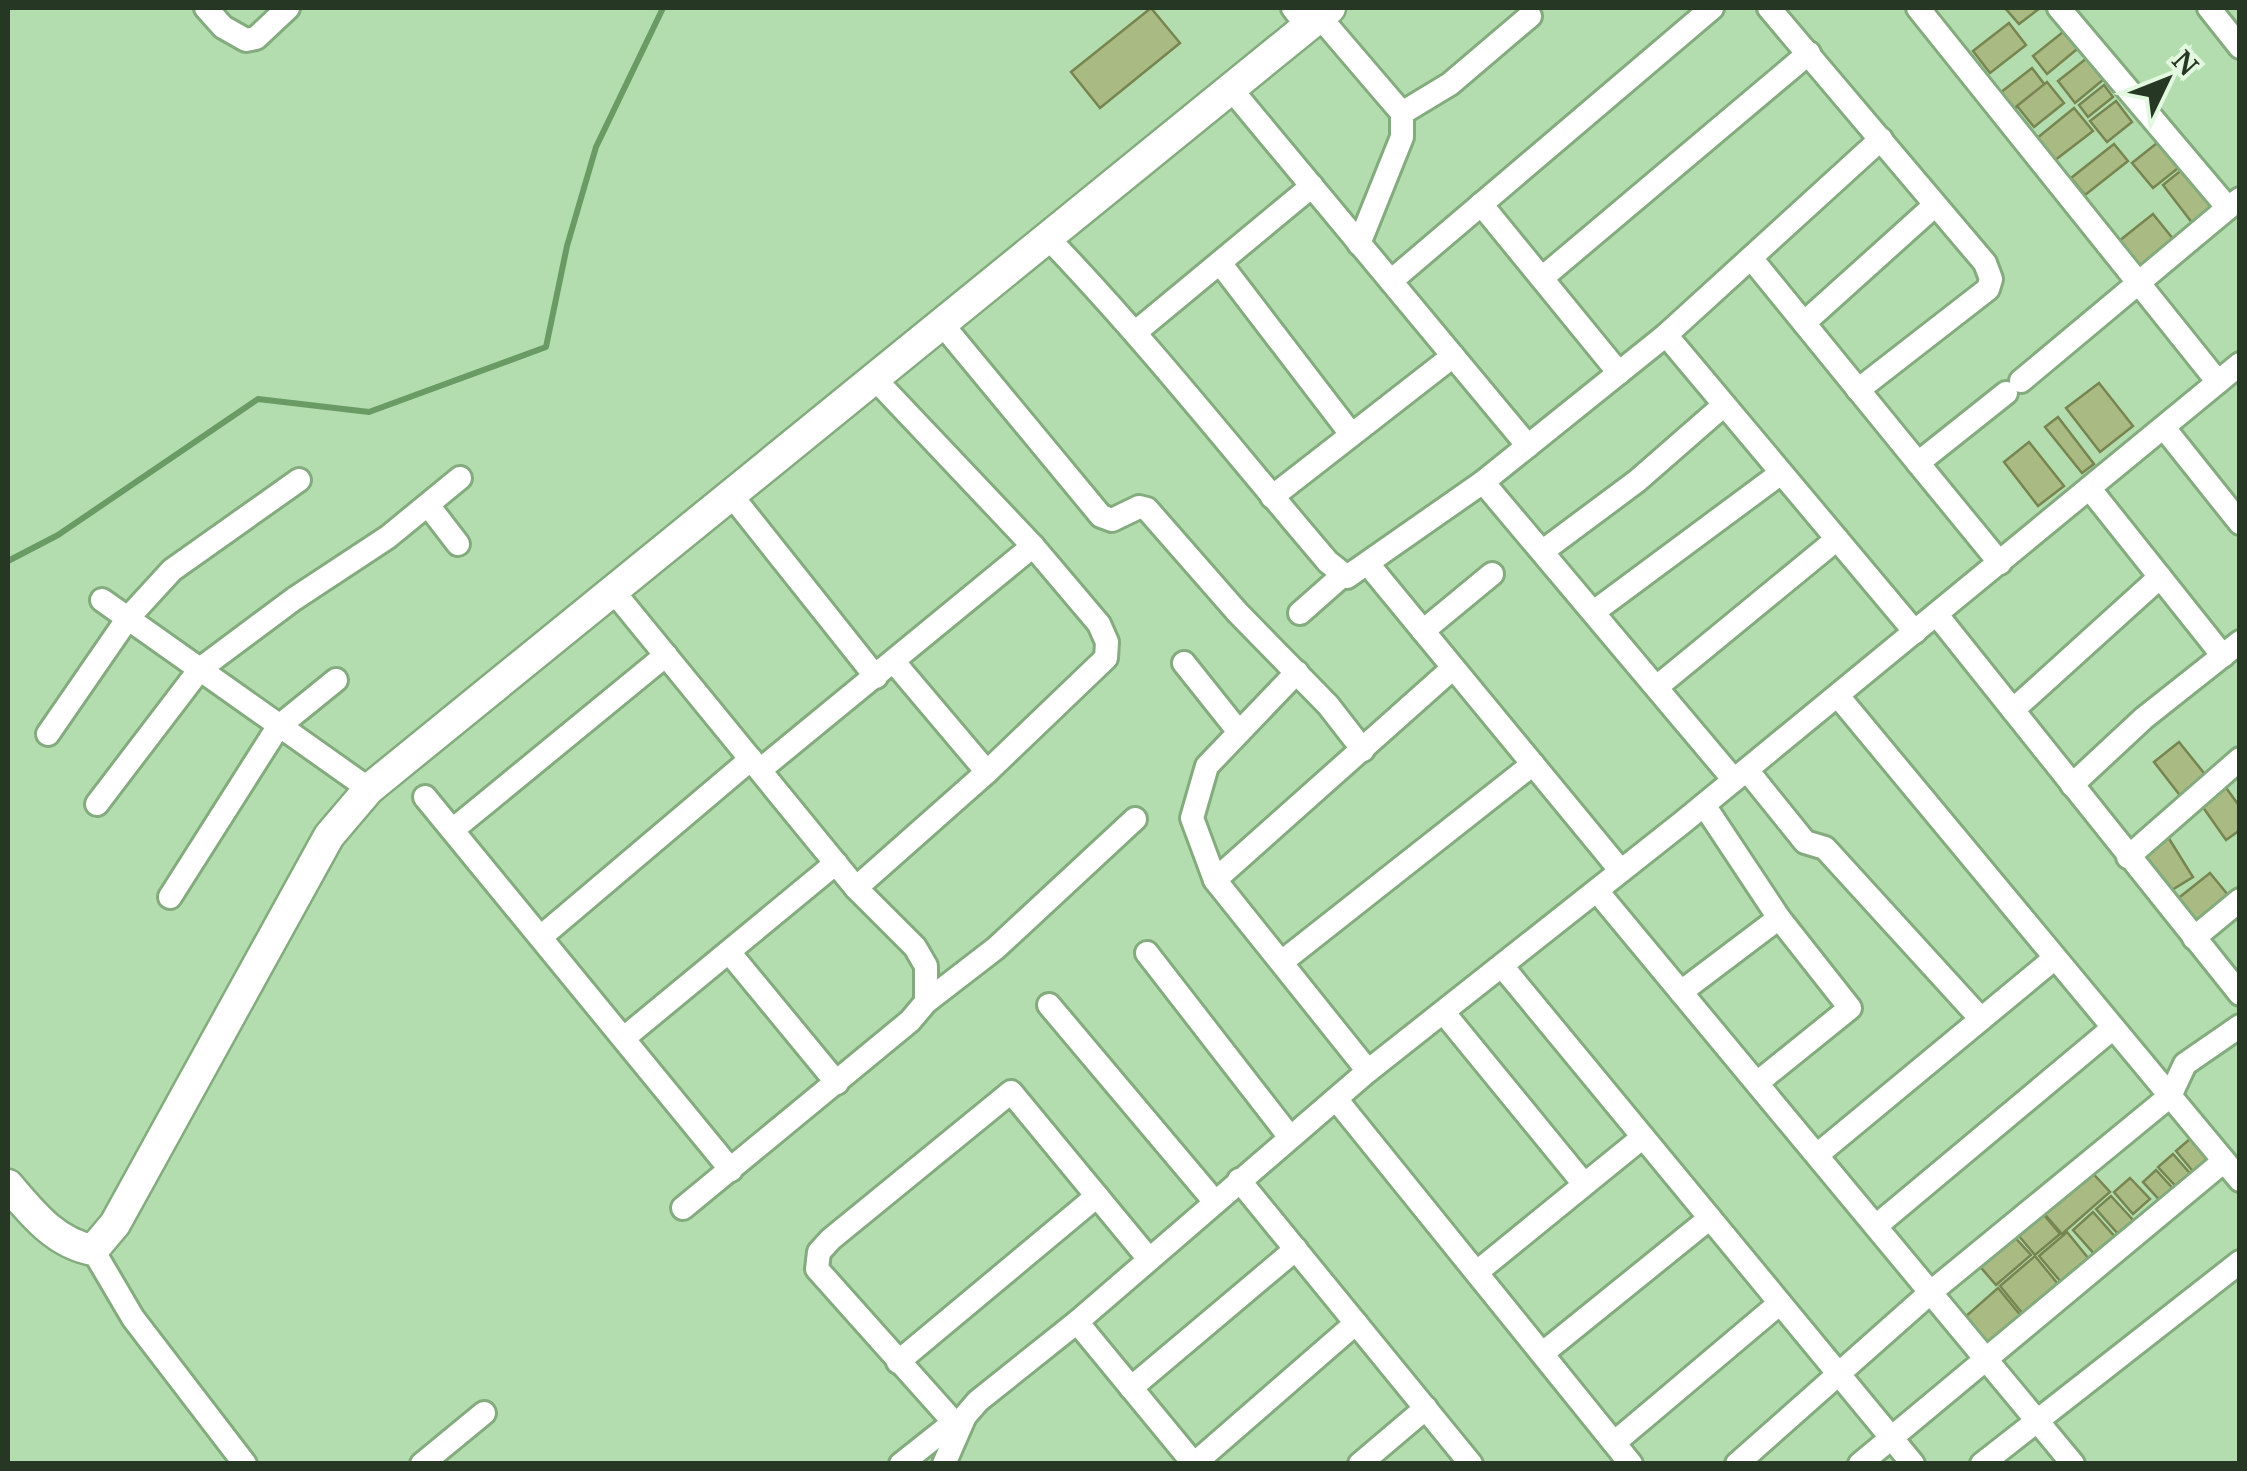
<svg xmlns="http://www.w3.org/2000/svg" width="2247" height="1471" font-family="'Noto Serif',serif">
<style>
.lines{fill:none;stroke-linecap:round;stroke-linejoin:round}
.stream{stroke:#6a9b65;stroke-width:6}
.building{fill:#a9ba82;stroke:#778651;stroke-width:2.5}
.minor-casing{stroke:#83ab7e;stroke-width:28}
.tertiary-casing{stroke:#83ab7e;stroke-width:35}
.minor{stroke:#fff;stroke-width:22}
.tertiary{stroke:#fff;stroke-width:30}
</style>
<rect width="100%" height="100%" fill="#b3ddae"/>
<g class="lines">
<path class="stream" d="M8,561l50,-26 200,-136 111,13 177,-65 21,-101 29,-99 67,-139"/>
</g>
<g class="building">
<path d="M1151,8l29,35 -80,65 -29,-36z"/>
<path d="M2005,8h35l-21,16z"/>
<path d="M2009,23l17,22 -36,28 -17,-22z"/>
<path d="M2068,28l14,17 -35,29 -14,-18z"/>
<path d="M2087,58l17,21 -29,24 -17,-22z"/>
<path d="M2032,68l13,17 -32,25 -13,-17z"/>
<path d="M2047,82l17,21 -30,24 -17,-21z"/>
<path d="M2104,85l9,12 -25,20 -9,-12z"/>
<path d="M2116,101l16,21 -25,20 -17,-21z"/>
<path d="M2074,108l19,23 -39,30 -18,-22z"/>
<path d="M2162,139l20,26 -29,23 -21,-25z"/>
<path d="M2114,144l14,17 -43,34 -14,-17z"/>
<path d="M2184,168l31,38 -22,18 -30,-39z"/>
<path d="M2153,214l21,26 -34,27 -21,-26z"/>
<path d="M2099,383l34,43 -33,26 -34,-44z"/>
<path d="M2058,417l36,47 -12,9 -37,-46z"/>
<path d="M2029,442l35,44 -26,20 -34,-44z"/>
<path d="M2179,742l29,36 -26,20 -28,-36z"/>
<path d="M2224,785l16,22v23l-14,10 -26,-37z"/>
<path d="M2168,837l25,40 -26,16 -24,-40z"/>
<path d="M2210,873l23,28 -35,27 -22,-28z"/>
<path d="M2191,1138l21,24 -16,13 -20,-24z"/>
<path d="M2173,1154l22,25 -14,13 -23,-25z"/>
<path d="M2088,1168l22,24 -48,42 -21,-24z"/>
<path d="M2156,1170l21,23 -13,12 -21,-23z"/>
<path d="M2130,1178l20,21 -17,15 -19,-22z"/>
<path d="M2111,1196l24,26 -16,13 -23,-26z"/>
<path d="M2038,1208l22,26 -25,21 -22,-26z"/>
<path d="M2093,1212l23,26 -20,18 -23,-26z"/>
<path d="M2010,1232l21,23 -35,30 -20,-23z"/>
<path d="M2067,1232l22,27 -28,23 -22,-26z"/>
<path d="M2035,1256l23,28 -35,30 -23,-28z"/>
<path d="M1998,1288l24,29 -33,28 -24,-28z"/>
</g>
<g class="lines">
<defs>
<g id="minor">
<path d="M206,8l17,19 23,13 10,-2 32,-30"/>
<path d="M1293,8l14,18"/>
<path d="M1769,8l216,255 6,16 -3,10 -130,101"/>
<path d="M1918,8l300,374"/>
<path d="M2059,8l169,200 12,-9"/>
<path d="M2209,8l31,39"/>
<path d="M1319,16l83,97v24l-43,107"/>
<path d="M1231,89l297,357"/>
<path d="M1402,113l48,-29 80,-68"/>
<path d="M1881,139l-215,196 249,297"/>
<path d="M1481,204l138,169"/>
<path d="M1048,238c99,103 187,215 280,324l19,15 136,-95 183,-147"/>
<path d="M1751,258l167,205"/>
<path d="M1220,263l131,171"/>
<path d="M1542,278l267,-225"/>
<path d="M1391,281l321,-273"/>
<path d="M1804,323l130,-117"/>
<path d="M942,324l159,192 11,4 27,-13 8,2 91,104 90,92 35,45"/>
<path d="M1137,331l175,-145"/>
<path d="M2021,381l207,-173"/>
<path d="M2165,429l75,94"/>
<path d="M1483,482l251,298"/>
<path d="M2090,489l133,167"/>
<path d="M732,496l144,181"/>
<path d="M1272,497l181,-141"/>
<path d="M428,505l30,39"/>
<path d="M1543,551l94,-70 87,-76"/>
<path d="M2000,563l-82,-100 88,-70"/>
<path d="M1368,564l253,307"/>
<path d="M614,592l242,296 59,59 11,19v36l-16,19 -227,187"/>
<path d="M102,600l267,189"/>
<path d="M1595,611l186,-138"/>
<path d="M1300,613l43,-38"/>
<path d="M1937,615l303,379"/>
<path d="M1423,631l69,-57"/>
<path d="M894,662l93,110"/>
<path d="M1184,663l55,69"/>
<path d="M1297,672l-90,94 -15,52 23,62 153,191"/>
<path d="M1658,686l179,-147"/>
<path d="M1838,696l402,484"/>
<path d="M2013,710l147,-133"/>
<path d="M48,734l80,-116 44,-48 127,-90"/>
<path d="M760,770l273,-224"/>
<path d="M1747,770l58,72 20,6 156,171"/>
<path d="M2072,785l72,-67 96,-76"/>
<path d="M425,797l306,373"/>
<path d="M97,804l103,-135 94,-70 94,-62 72,-59"/>
<path d="M1704,805l75,113"/>
<path d="M455,828l211,-173"/>
<path d="M2128,857l112,-98"/>
<path d="M1215,880l238,-212"/>
<path d="M856,888l131,-116 119,-114 1,-16 -8,-18 -66,-78 -158,-167"/>
<path d="M1597,891l476,573"/>
<path d="M170,897l108,-170 58,-47"/>
<path d="M542,936l209,-177"/>
<path d="M2194,938l46,-38"/>
<path d="M729,952l108,131"/>
<path d="M1147,953l142,183"/>
<path d="M1283,961l250,-197"/>
<path d="M1502,966l411,498"/>
<path d="M1681,992l98,-74 71,90 -93,75"/>
<path d="M926,1002l70,-54 139,-129"/>
<path d="M1049,1005l166,197"/>
<path d="M1444,1013l140,171"/>
<path d="M624,1038l212,-175"/>
<path d="M1336,1099l295,365"/>
<path d="M1817,1155l238,-197"/>
<path d="M1239,1180l232,284"/>
<path d="M1876,1226l237,-198"/>
<path d="M93,1250l40,68 112,146"/>
<path d="M1477,1272l166,-135"/>
<path d="M1077,1322l117,142"/>
<path d="M1543,1353l167,-135"/>
<path d="M898,1362l199,-166"/>
<path d="M1131,1388l165,-139"/>
<path d="M959,1428l-142,-159 2,-17 12,-13 180,-147 138,167"/>
<path d="M1614,1443l166,-140"/>
<path d="M422,1464l62,-51"/>
<path d="M901,1464l53,-42"/>
<path d="M944,1464l21,-48 13,-15 99,-79 291,-251 315,-249 557,-458"/>
<path d="M1194,1464l162,-141"/>
<path d="M1360,1464l66,-56"/>
<path d="M1737,1464l194,-172 239,-196 15,-32 55,-38"/>
<path d="M1860,1464l364,-303"/>
<path d="M1982,1464l258,-202"/>
</g>
<path id="tertiary" d="M8,1185c24,28 47,58 85,65l22,-26 214,-388 40,-47 961,-781"/>
</defs>
<use href="#minor" class="minor-casing"/>
<use href="#tertiary" class="tertiary-casing"/>
<use href="#minor" class="minor"/>
<use href="#tertiary" class="tertiary"/>
</g>
<rect width="2247" height="1471" fill="none" stroke="#263724" stroke-width="20"/>
<g transform="translate(2167 80) rotate(47)" stroke="#e2f8df" stroke-width="8" paint-order="stroke">
<path d="M0-8L18 38L0 25L-18 38Z" fill="#263724"/>
<text y="-15" font-size="28" font-weight="bold" text-anchor="middle" fill="#263724">N</text>
</g>
</svg>
